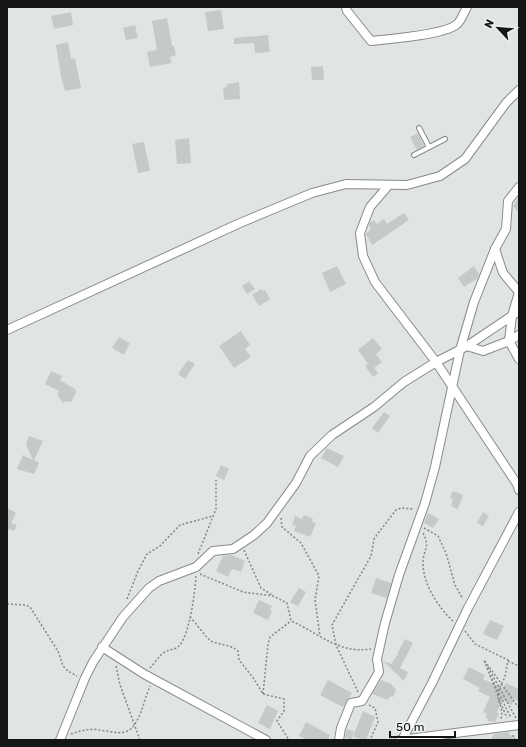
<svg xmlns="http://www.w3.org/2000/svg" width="526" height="747" font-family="Rubik,sans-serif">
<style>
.building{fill:#c5c9ca}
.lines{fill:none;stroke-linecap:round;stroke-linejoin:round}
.service-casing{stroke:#878b8a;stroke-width:6}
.minor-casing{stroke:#878b8a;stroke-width:10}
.path{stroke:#848787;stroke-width:1.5;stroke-dasharray:2 2;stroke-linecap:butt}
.service{stroke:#fff;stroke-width:4}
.minor{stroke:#fff;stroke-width:8}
</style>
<rect width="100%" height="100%" fill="#e0e4e4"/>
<g class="building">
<path d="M221,10l3,19 -16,2 -3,-19z"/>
<path d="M71,12l2,13 -19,4 -3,-13z"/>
<path d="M167,18l5,28h2l2,9 -6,2 2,6 -22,4 -3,-15 10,-2 -5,-29z"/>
<path d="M135,25l3,13 -12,2 -3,-12z"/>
<path d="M268,35l2,17 -15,1 -1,-10 -20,1v-6z"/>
<path d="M68,42l3,17 4,-1 6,30 -16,3 -4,-14 -5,-32z"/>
<path d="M323,66l1,14h-12l-1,-13z"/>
<path d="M239,82l1,17 -16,1 -1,-12 4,-1v-3z"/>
<path d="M418,133l6,13 -7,4 -7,-13z"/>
<path d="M189,138l2,25 -14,1 -2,-24z"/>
<path d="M144,142l6,29 -12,2 -6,-29z"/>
<path d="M519,196v17l-6,-7z"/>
<path d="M404,213l5,7 -37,25 -6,-11 5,-5 -2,-3 1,-4 4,-2 3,4 7,-5 3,5z"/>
<path d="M337,266l9,18 -16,8 -8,-19z"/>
<path d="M474,266l5,8 -1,4 -14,9 -6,-9z"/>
<path d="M249,281l6,8 -8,5 -5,-8z"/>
<path d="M261,289l1,2 3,-1 5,9 -11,7 -7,-11z"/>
<path d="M241,331l9,14 -5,4 6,8 -17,11 -15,-22z"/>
<path d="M119,337l11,6 -6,12 -12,-7z"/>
<path d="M373,338l9,11 -6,5 6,8 -8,6 4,5 -5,4 -8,-11 3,-2 -10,-14z"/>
<path d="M188,360l7,4 -10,15 -7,-5z"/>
<path d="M51,371l11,5 -2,4 15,9 1,3 -5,10 -4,-1 -4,2 -6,-9 2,-3 -14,-7z"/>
<path d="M384,412l6,4 -12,17 -6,-5z"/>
<path d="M29,436l14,5 -9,19 5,3 -5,11 -17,-5 6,-14 10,5 -7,-15z"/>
<path d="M327,448l17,8 -6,11 -17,-9z"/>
<path d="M221,465l8,4 -5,11 -8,-4z"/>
<path d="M453,491l10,4 -5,14 -7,-3 2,-7 -3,-1z"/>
<path d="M7,508l9,5 -5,10 6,2 -3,6 -5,-2 -2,3z"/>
<path d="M483,512l6,4 -6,10 -6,-3z"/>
<path d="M428,513l11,6 -6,9 -9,-5z"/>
<path d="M304,515l9,4 -1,3 4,1 -6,14 -16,-6 2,-5 -4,-1 3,-9 7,3z"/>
<path d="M231,555l14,6 -4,11 -9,-3 -4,8 -12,-6 7,-15z"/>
<path d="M376,578l15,5 -4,15 -16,-5z"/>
<path d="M299,588l7,4 -8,14 -8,-4z"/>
<path d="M259,600l13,6 -2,4 2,1 -4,9 -15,-7z"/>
<path d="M490,620l14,6 -7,14 -14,-6z"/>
<path d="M405,639l8,4 -13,25 8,4 -4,9 -21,-20 8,3 7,-10h-1z"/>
<path d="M469,667l16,8 -2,4 20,9 3,-5 13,6v12l-5,-2 -2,6 -10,-5 -5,12 2,2 -4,8 -8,-1 1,-2 -3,-2 2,-3 -4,-2 7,-15 -12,-6 2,-3 -17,-9z"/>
<path d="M328,680l24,13 -9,14 -23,-12z"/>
<path d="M381,680l10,4 5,6 -3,7 -3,-1 -2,4 -16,-6z"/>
<path d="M267,705l11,6 -8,18 -12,-6z"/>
<path d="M363,711l12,6 -9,23 -13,-3z"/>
<path d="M306,722l24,13 -2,5h-21l-8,-4z"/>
<path d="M347,729l7,3 -3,8 -6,-3z"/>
<path d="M509,732v2l10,6h-28l3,-6z"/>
</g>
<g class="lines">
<defs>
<g id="service">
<path d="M419,128l10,19"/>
<path d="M414,155l31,-16"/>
</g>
<g id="minor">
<path d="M346,7l1,4 24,30c19,-2 71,-6 85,-16 5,-3 8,-13 11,-18"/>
<path d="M388,186l-18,21 -10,26 3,23 12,26 61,80 81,122 2,6"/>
<path d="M495,249l8,24 16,19 -7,24 -3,25 10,18"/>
<path d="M7,330l233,-107 72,-30 34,-9 61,1 33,-9 25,-17 41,-56 13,-13"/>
<path d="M467,346l16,5 26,-10 10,-6"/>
<path d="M102,647l42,27 122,66"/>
<path d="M60,740l25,-62 8,-16 30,-45 26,-29 10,-7 37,-14 17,-16 20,-2 21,-14 13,-12 29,-40 14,-27 22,-21 42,-28 30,-25 32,-20 31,-16 52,-35"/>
<path d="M339,740l2,-12 10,-25 11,-2 17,-29 -2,-13 8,-36 14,-48 26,-72 10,-36 25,-117 14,-48 21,-53 11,-20 2,-28 11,-14"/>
<path d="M400,740l119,-15"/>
<path d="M402,740l30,-57 36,-75 51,-96"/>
</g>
</defs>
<use href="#service" class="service-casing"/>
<use href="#minor" class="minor-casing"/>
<g class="path">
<path d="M281,518l1,9 19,16 18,33 -4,24 5,36"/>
<path d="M424,528l14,8 8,17 9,32 8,14"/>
<path d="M423,533c8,15 0,16 0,30 0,21 15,44 30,58"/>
<path d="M244,550l17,38 11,7"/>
<path d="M198,554l18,-45v-29"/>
<path d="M200,574l43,18 30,4 14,7 4,18c28,12 47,33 80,28"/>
<path d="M127,599l11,-28 9,-17 13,-8 20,-21 33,-9"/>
<path d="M7,604l19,1 4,2 28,44 5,15 5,5 9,5"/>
<path d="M190,617c6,6 17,22 21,24 8,4 19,3 27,10l1,9 15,19 9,15 21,5v12l-7,10 12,19"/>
<path d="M465,631l10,13 33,16 -3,17 -6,12 -1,8 4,15 -1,7"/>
<path d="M508,661l11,5"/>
<path d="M116,666l4,19 20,55"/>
<path d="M488,667l28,51"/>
<path d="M150,668c5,-5 9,-13 15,-16 5,-3 10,-2 14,-6 11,-12 16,-54 17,-70"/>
<path d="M490,675l21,43"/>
<path d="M358,692l-22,-47 -4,-20 39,-69 3,-17 5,-7 17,-22 5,-2 12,1"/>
<path d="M263,694l5,-50 2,-7 21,-16"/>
<path d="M498,696l-14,-36 35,48"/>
<path d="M499,699l8,19"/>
<path d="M369,705l6,3 3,14 -8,18"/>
<path d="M71,734c9,-3 18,-6 28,-4 13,1 27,8 36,-6 7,-11 10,-26 15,-38"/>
<path d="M513,735l2,5"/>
</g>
<use href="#service" class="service"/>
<use href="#minor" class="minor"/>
</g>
<rect width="526" height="747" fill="none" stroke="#141616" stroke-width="16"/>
<g transform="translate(498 28) rotate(296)" stroke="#edf1f1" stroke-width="3" paint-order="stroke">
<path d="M0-3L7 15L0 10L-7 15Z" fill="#141616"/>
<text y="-6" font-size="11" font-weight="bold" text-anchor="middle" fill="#141616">N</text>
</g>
<path d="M390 731v6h65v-6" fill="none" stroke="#141616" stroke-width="2"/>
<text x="396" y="731" font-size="12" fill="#141616" stroke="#edf1f1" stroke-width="3" paint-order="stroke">50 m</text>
</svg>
